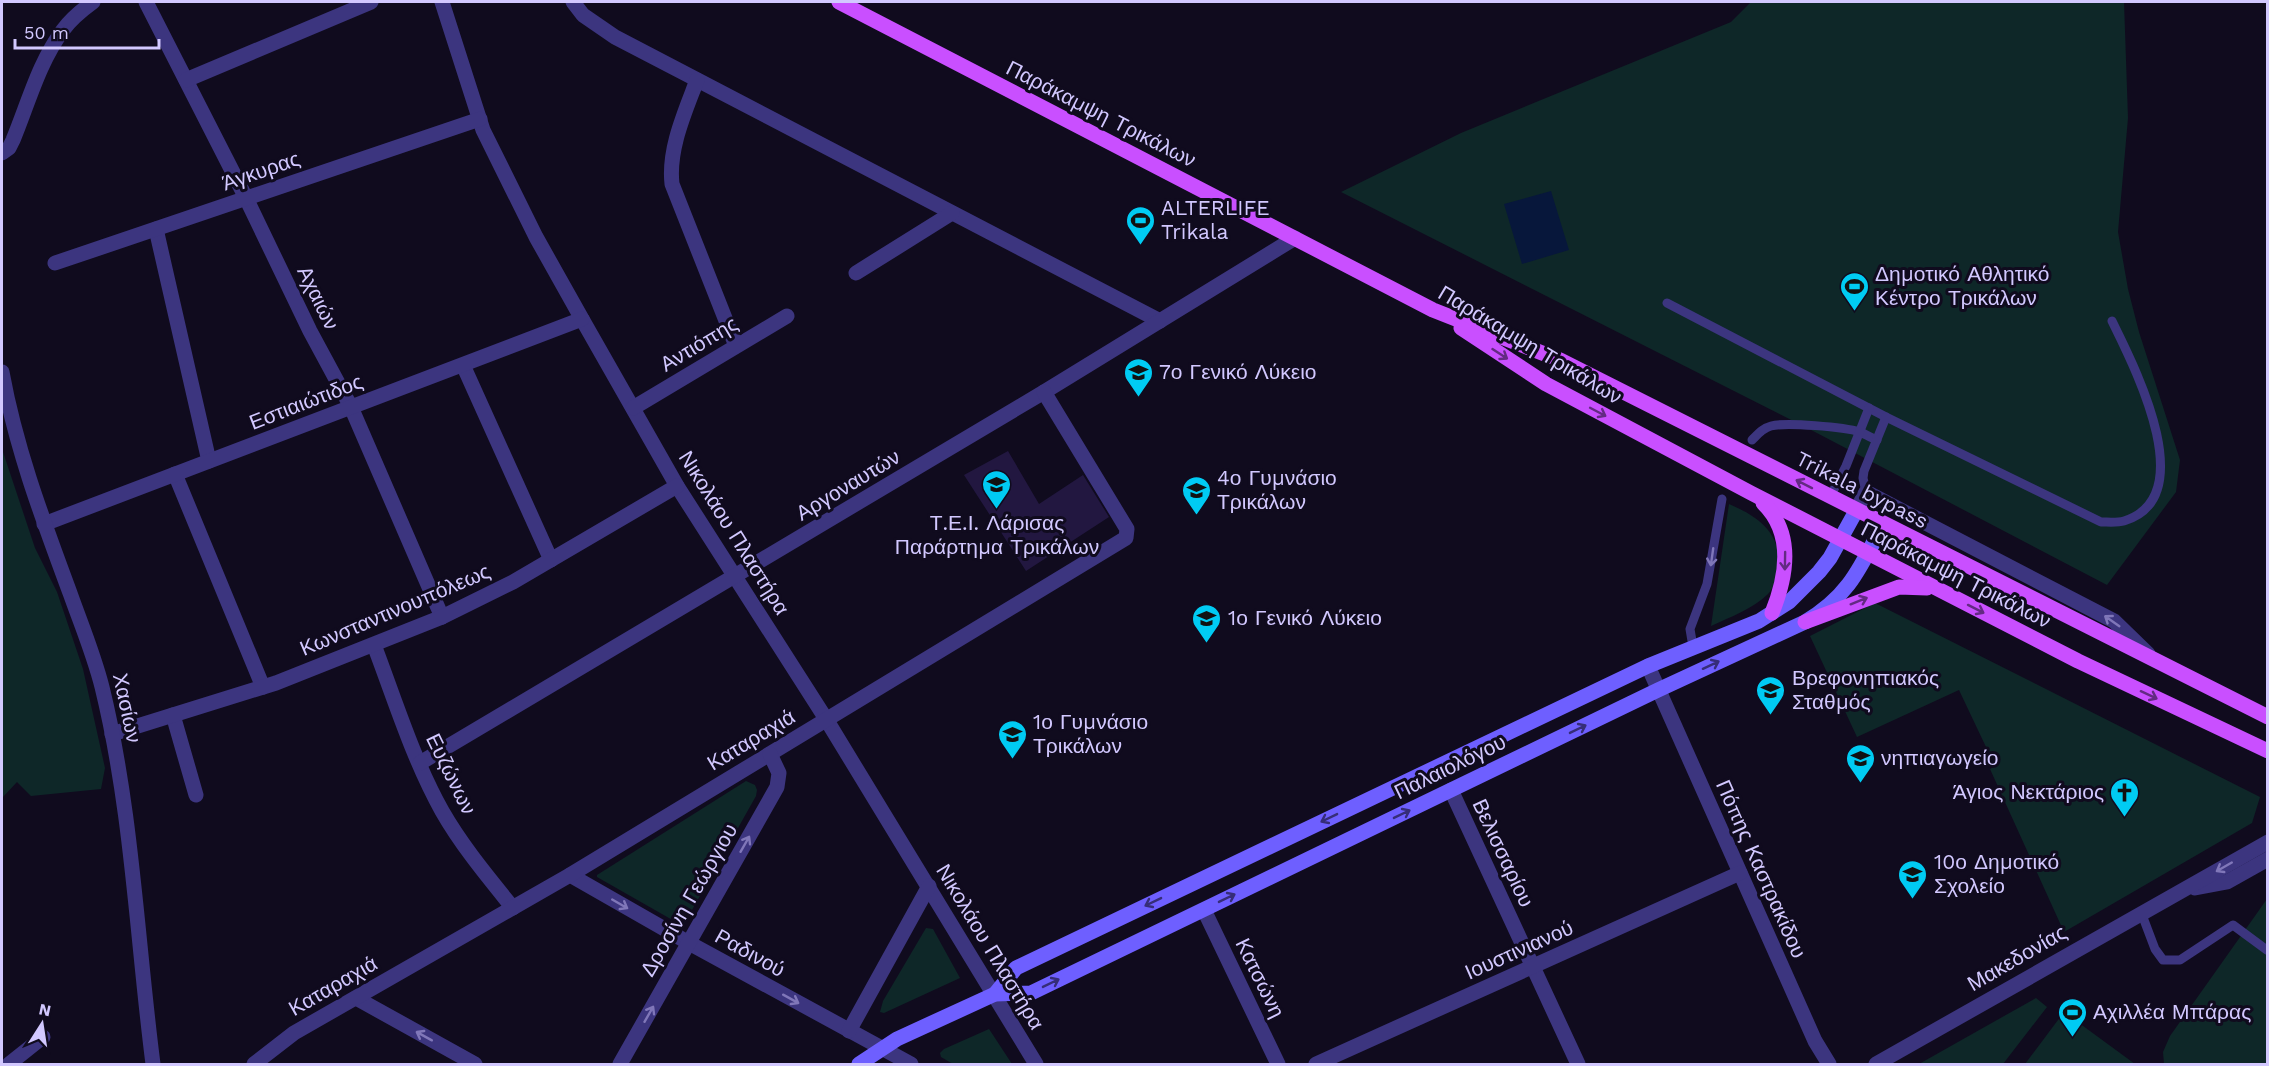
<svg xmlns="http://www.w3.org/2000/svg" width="2269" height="1066" font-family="'Work Sans',sans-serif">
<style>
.green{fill:#0e2728}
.water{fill:#07173b}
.building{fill:#221740}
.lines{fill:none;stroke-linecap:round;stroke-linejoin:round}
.service{stroke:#3c357f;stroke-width:9}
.minor{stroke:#3c357f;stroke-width:15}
.tertiary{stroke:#3c357f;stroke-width:15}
.secondary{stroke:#6e5fff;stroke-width:15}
.primary{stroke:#c94fff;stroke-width:15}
.oneway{stroke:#632a83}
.oneway2{stroke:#8077b9}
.oneway3{stroke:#362d78}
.labels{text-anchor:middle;stroke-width:6;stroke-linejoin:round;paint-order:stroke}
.street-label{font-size:21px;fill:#d2c8ff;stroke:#100b1e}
.poi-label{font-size:21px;fill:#d2c8ff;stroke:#100b1e;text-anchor:start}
</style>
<rect width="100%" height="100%" fill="#100b1e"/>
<g class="green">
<path d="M1751,2h373l4,116 -10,114 10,57 11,43 41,128 -4,32 -69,93 -292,-153 -474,-240 120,-59 270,-111z"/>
<path d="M2,449l33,99 22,44 26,77 22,99 -4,21 -70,7 -14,-14 -15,16z"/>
<path d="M1729,504c31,13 56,32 48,69 -2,8 -3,15 -9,21 -15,15 -38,23 -57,32z"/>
<path d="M1875,603l385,194 -8,26 -188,109 -74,-163 5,-3 -36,-76 -102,47 -47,-101z"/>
<path d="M746,781l9,4 2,5 -1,6 -73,130 -86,-49v-2z"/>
<path d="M2267,899v165h-103l-1,-12 7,-16z"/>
<path d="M926,928l7,1 27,49 -76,35 -4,-1 3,-11z"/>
<path d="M2036,998l11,9 -44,57h-84z"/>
<path d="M2064,1012l71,52h-110z"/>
<path d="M989,1029l23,35h-59l-12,-7 -1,-4 4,-4z"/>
</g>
<path class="water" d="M1551,191l18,59 -47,14 -18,-60z"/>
<path class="building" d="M1008,451l31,53 44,-29 26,42 -83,54 -62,-96z"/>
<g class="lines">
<g class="service">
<path d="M1667,303l219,114 215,105c7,0 16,1 23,-1 78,-24 10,-155 -12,-200"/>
<path d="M1752,440c6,-6 11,-12 19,-14 15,-4 73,1 89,6 5,2 11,6 17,8"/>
<path d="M1866,492l-3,-14 1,-7 22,-54"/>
<path d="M1830,497l16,-31 23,-58"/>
<path d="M1693,647l-3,-18 17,-45 15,-85"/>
<path d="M2141,912l14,37 8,11h17l53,-35 34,25"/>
</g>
<g class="minor">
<path d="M146,2l100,196 64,133 41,76 91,210"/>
<path d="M442,2l41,128 53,107 46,82 95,167 149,233 210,345"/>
<path d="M573,2l10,13 32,22 545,284"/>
<path d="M186,80l185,-78"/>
<path d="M697,80c-12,32 -29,69 -25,104l64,162"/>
<path d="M2,153l7,-5 4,-8c15,-36 26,-78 50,-110 8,-11 19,-20 30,-28"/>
<path d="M156,229l53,232"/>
<path d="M55,263l425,-144"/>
<path d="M856,273l96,-60"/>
<path d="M463,365l88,195"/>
<path d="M633,408l154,-92"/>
<path d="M175,474l88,213"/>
<path d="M1856,511l10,-19 248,129 34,33"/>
<path d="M44,524l538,-205"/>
<path d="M374,645c21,55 39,114 68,166 20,35 46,66 71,97"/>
<path d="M1648,666l167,375 14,23"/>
<path d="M173,715l23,80"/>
<path d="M112,734l164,-51 166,-66 71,-35 164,-96"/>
<path d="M420,763l624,-371 251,-154"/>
<path d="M1451,790l127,274"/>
<path d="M570,875l119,68 222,121"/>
<path d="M1204,910l74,154"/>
<path d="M356,998l119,66"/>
<path d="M849,1031l80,-145"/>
<path d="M9,1064l34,-27"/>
<path d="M254,1064l40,-31 276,-158 556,-337 1,-9 -83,-137"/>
<path d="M620,1064l157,-277 2,-14 -9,-19"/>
<path d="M1316,1064l424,-191"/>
</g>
<g class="tertiary">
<path d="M2,372c14,77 41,148 68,221 11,31 24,62 32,94 30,122 35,253 51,377"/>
<path d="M2195,888l32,-6 41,-23"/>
<path d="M1876,1064l392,-222"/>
</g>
<g class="secondary">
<path d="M995,994l21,-26 632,-302 111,-45 30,-19 30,-30 11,-14 26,-47"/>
<path d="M859,1064l38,-25 98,-45 36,-1 627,-303 147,-68c44,-26 55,-54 78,-98"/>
</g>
<g class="primary">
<path d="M839,2l594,308 127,50 708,357"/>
<path d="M1461,328l85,56 205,109 327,168 190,90"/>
<path d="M1763,503c31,30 24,73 9,110"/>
<path d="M1805,622l94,-35 28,1"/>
</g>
</g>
<defs><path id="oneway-shaft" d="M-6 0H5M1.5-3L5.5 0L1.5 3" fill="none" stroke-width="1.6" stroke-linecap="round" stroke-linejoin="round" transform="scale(1.5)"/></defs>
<g class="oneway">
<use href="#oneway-shaft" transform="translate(1500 354) rotate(33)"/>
<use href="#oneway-shaft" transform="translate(1598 412) rotate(28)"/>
<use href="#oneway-shaft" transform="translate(1804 484) rotate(-153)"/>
<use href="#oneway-shaft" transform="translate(1785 561) rotate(91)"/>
<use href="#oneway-shaft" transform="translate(1859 601) rotate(-22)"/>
<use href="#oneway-shaft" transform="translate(1976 609) rotate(27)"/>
<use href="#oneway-shaft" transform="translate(2149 695) rotate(25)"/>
</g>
<g class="oneway2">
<use href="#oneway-shaft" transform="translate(1712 557) rotate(98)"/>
<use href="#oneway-shaft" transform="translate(2112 621) rotate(-145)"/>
<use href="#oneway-shaft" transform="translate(745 844) rotate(-60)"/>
<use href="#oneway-shaft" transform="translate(2224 867) rotate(150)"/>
<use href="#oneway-shaft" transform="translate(620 904) rotate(30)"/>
<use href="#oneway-shaft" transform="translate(791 999) rotate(29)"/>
<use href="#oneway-shaft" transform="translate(649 1014) rotate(-60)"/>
<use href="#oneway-shaft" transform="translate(424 1036) rotate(-151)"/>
</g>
<g class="oneway3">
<use href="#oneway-shaft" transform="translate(1711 665) rotate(-25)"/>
<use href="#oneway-shaft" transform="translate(1578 729) rotate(-26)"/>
<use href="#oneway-shaft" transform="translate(1402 814) rotate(-26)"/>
<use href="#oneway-shaft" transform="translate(1329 818) rotate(154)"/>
<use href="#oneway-shaft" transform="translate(1227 898) rotate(-26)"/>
<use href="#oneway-shaft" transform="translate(1153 902) rotate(154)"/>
<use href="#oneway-shaft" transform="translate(1051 983) rotate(-26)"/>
</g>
<defs>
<symbol id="stadium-pin" viewBox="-11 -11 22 30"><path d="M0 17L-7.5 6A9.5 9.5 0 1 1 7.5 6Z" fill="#00cbf3" stroke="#100b1e"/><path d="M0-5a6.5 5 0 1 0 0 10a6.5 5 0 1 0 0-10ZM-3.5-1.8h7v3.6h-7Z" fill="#111"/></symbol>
<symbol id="school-pin" viewBox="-11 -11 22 30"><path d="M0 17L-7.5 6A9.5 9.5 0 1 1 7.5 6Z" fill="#00cbf3" stroke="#100b1e"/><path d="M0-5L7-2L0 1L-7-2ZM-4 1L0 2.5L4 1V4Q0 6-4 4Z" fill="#111"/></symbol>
<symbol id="church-pin" viewBox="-11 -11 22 30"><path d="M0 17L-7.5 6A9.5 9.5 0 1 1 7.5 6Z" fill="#00cbf3" stroke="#100b1e"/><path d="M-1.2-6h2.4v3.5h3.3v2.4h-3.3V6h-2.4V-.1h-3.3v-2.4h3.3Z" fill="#111"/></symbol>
</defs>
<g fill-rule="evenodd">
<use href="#stadium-pin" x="1124" y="204" width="33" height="45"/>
<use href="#stadium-pin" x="1838" y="270" width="33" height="45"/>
<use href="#school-pin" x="1122" y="356" width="33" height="45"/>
<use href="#school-pin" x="980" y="468" width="33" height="45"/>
<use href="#school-pin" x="1180" y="474" width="33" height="45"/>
<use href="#school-pin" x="1190" y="602" width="33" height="45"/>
<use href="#school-pin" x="1754" y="674" width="33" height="45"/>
<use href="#school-pin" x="996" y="718" width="33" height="45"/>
<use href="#school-pin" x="1844" y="742" width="33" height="45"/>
<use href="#church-pin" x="2108" y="776" width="33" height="45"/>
<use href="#school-pin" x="1896" y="858" width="33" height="45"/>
<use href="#stadium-pin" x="2056" y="996" width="33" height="45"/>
</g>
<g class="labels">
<g class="street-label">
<text transform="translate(1101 114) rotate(27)" y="7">Παράκαμψη Τρικάλων</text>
<text transform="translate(261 171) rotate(-19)" y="7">Άγκυρας</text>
<text transform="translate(318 298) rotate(64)" y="7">Αχαιών</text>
<text transform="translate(699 344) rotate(-31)" y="7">Αντιόπης</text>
<text transform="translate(1530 345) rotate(31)" y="7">Παράκαμψη Τρικάλων</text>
<text transform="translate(306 402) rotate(-21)" y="7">Εστιαιώτιδος</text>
<text transform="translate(848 485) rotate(-31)" y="7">Αργοναυτών</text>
<text transform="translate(1862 490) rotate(27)" y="7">Trikala bypass</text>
<text transform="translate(734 533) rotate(58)" y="7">Νικολάου Πλαστήρα</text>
<text transform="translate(1956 575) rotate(27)" y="7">Παράκαμψη Τρικάλων</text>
<text transform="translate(395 610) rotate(-23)" y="7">Κωνσταντινουπόλεως</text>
<text transform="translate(127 708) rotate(78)" y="7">Χασίων</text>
<text transform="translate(751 740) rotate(-31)" y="7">Καταραχιά</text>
<text transform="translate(1450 767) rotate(-26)" y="7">Παλαιολόγου</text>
<text transform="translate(451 774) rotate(64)" y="7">Ευζώνων</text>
<text transform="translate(1503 853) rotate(65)" y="7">Βελισσαρίου</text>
<text transform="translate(1761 869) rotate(66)" y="7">Πόπης Καστρακίδου</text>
<text transform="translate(689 900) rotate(-60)" y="7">Δροσίνη Γεώργιου</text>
<text transform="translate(990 947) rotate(59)" y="7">Νικολάου Πλαστήρα</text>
<text transform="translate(1519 950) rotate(-24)" y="7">Ιουστινιανού</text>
<text transform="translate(750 953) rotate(29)" y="7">Ραδινού</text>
<text transform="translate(2017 958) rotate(-30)" y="7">Μακεδονίας</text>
<text transform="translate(1260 978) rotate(64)" y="7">Κατσώνη</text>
<text transform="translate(333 986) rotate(-30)" y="7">Καταραχιά</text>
</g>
<g class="poi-label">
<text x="1161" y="215">ALTERLIFE<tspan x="1161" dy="24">Trikala</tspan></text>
<text x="1875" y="281">Δημοτικό Αθλητικό<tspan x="1875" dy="24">Κέντρο Τρικάλων</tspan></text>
<text x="1159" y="379">7ο Γενικό Λύκειο</text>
<text x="1217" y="485">4ο Γυμνάσιο<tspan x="1217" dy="24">Τρικάλων</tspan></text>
<text x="997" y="530" text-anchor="middle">Τ.Ε.Ι. Λάρισας<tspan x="997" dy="24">Παράρτημα Τρικάλων</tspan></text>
<text x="1228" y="625">1ο Γενικό Λύκειο</text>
<text x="1792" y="685">Βρεφονηπιακός<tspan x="1792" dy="24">Σταθμός</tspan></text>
<text x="1033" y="729">1ο Γυμνάσιο<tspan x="1033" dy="24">Τρικάλων</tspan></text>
<text x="1881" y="765">νηπιαγωγείο</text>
<text x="2104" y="799" text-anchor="end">Άγιος Νεκτάριος</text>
<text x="1934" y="869">10ο Δημοτικό<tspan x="1934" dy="24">Σχολείο</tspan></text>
<text x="2093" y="1019">Αχιλλέα Μπάρας</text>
</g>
</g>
<rect width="2269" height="1066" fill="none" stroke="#d2c8ff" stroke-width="6"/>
<g transform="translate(42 1024) rotate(12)" stroke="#100b1e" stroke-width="4.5" paint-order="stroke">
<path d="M0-4.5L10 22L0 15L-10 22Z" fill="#d2c8ff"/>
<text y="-9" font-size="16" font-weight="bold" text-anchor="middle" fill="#d2c8ff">N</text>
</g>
<path d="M15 39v9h144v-9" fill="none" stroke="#d2c8ff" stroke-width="3"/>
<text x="24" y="39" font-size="18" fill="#d2c8ff" stroke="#100b1e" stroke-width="4.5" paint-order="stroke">50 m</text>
</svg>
